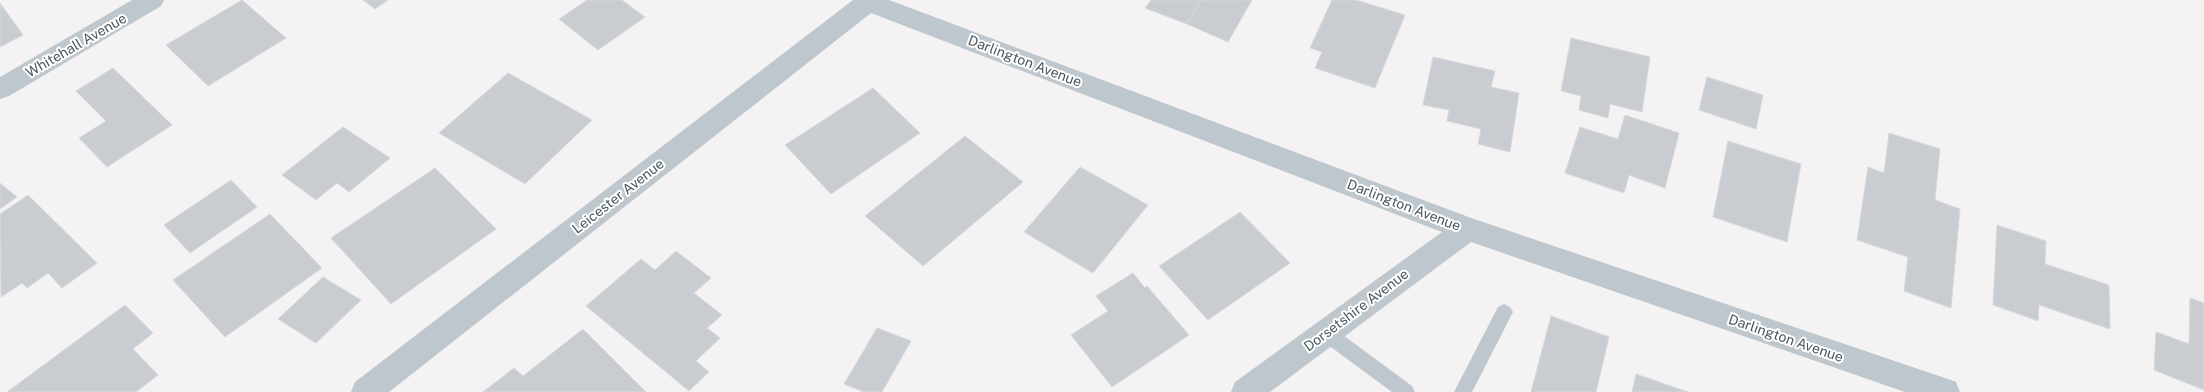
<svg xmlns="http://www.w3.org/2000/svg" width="2204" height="392" font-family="'Public Sans',sans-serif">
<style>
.building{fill:#c9cdd1;stroke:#d6d9dd}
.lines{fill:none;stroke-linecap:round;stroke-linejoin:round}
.service{fill:#bec7cd;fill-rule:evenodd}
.minor{fill:#bec7cd;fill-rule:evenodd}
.tertiary{fill:#bec7cd;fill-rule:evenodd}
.labels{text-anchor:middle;stroke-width:4;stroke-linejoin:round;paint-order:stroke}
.street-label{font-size:14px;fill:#4a575f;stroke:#fff}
</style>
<rect width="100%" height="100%" fill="#f4f2f2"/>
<g class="building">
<path d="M242,0l44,38 -78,48 -42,-41z"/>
<path d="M363,0h25l-13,9z"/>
<path d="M587,0h35l23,17 -47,33 -39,-31z"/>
<path d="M1151,0h51l-15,24 -42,-16z"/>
<path d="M1201,0h51l-24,42 -41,-18z"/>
<path d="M1332,0h24l49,15 -30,73 -60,-20 7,-16 -12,-4z"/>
<path d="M0,3l23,32 -23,12z"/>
<path d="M1571,38l79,19 -8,55 -32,-8 -2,14 -29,-8 2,-14 -20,-5z"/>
<path d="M1433,57l62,14 -4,16 28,6 -9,59 -32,-8 3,-15 -34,-8 2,-11 -26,-5z"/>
<path d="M113,68l59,57 -65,42 -28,-29 27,-17 -30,-30z"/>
<path d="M508,73l84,47 -67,64 -86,-51z"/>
<path d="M1707,77l56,18 -7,34 -57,-19z"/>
<path d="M873,88l47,45 -89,61 -46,-49z"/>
<path d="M1625,115l54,18 -14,55 -36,-13 -5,18 -59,-20 15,-46 38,12z"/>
<path d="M343,127l47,31 -41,34 -12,-9 -21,17 -34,-25z"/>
<path d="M1889,133l51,16 -5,51 25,9 -9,99 -47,-17 4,-34 -51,-17 11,-73 16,6z"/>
<path d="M965,136l58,46 -100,84 -58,-50z"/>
<path d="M1728,141l73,23 -14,78 -74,-25z"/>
<path d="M1080,167l68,38 -55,68 -69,-41z"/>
<path d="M435,168l61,61 -105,75 -60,-66z"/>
<path d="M231,180l26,27 -67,46 -26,-28z"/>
<path d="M0,183l17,14 -17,12z"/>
<path d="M28,195l69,68 -35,25 -14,-15 -21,15 -5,-5 -21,14 -1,-83z"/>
<path d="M1240,212l50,51 -82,57 -49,-54z"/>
<path d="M270,214l52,54 -97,69 -52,-57z"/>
<path d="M1997,225l49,16 -1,23 64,21 1,44 -71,-24 -1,16 -45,-16z"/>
<path d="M676,251l35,27 -17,15 28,22 -15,13 13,10 -24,23 13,11 -20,19 -103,-85 55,-47 14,11z"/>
<path d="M1133,273l12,15 2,-2 42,49 -77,52 -41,-52 37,-24 -12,-15z"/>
<path d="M323,277l38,23 -45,43 -38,-24z"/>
<path d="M2190,298l14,5v87l-50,-20 2,-38 33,12z"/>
<path d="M125,305l28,28 -20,16 25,26 -22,17h-129z"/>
<path d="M1551,316l58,21 -13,55h-65z"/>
<path d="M877,328l34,13 -29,51h-18l-20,-8z"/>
<path d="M583,329l63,63h-163l31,-24 9,8z"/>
<path d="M1636,374l52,18h-56z"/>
</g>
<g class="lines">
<g class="service">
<path d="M1504,304l6,3 3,5 -41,80h-18l44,-85z"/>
<path d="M1326,325l6,2 80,59 3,6h-23l-72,-53 -3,-6 3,-6z"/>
</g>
<path class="minor" d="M853,0h36l585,219 471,159 11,4 4,10h-55l-434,-150 -201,150h-39l4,-10 207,-150 -571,-219 -482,379h-38l4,-10z"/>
<path class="tertiary" d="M132,0h32l-3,6 -152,90 -9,3v-22z"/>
</g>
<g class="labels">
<g class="street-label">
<text transform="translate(76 45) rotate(-30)" y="5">Whitehall Avenue</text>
<text transform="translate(1025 61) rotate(21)" y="5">Darlington Avenue</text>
<text transform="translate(618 196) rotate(-38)" y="5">Leicester Avenue</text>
<text transform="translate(1404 205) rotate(21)" y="5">Darlington Avenue</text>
<text transform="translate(1356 310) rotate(-37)" y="5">Dorsetshire Avenue</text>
<text transform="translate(1786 338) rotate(19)" y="5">Darlington Avenue</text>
</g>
</g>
</svg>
